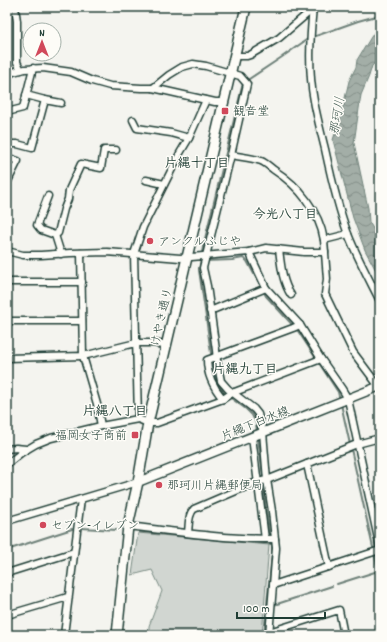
<svg xmlns="http://www.w3.org/2000/svg" width="387" height="642" font-family="Dekko,'Klee One',sans-serif">
<style>
.green{fill:#d1d6d1;stroke:#788a82}
.water{fill:url(#water-waves);stroke:#6e8179}
.lines{fill:none;stroke-linecap:round;stroke-linejoin:round}
.stream{stroke:#6e8179;stroke-width:2}
.minor-casing{stroke:#1f3d34;stroke-width:9}
.major-casing{stroke:#1f3d34;stroke-width:11}
.highway-casing{stroke:#1f3d34;stroke-width:12}
.minor{stroke:#fdfcf7;stroke-width:6}
.major{stroke:#fdfcf7;stroke-width:8}
.highway{stroke:#fdfcf7;stroke-width:9}
.poi-dot{fill:#d1495b;stroke:#fdfcf7;stroke-width:1.5}
.labels{text-anchor:middle;stroke-width:3;stroke-linejoin:round;paint-order:stroke}
.poi-label{font-size:12px;fill:#1f3d34;stroke:#fdfcf7;text-anchor:start}
.street-label{font-size:12px;fill:#1f3d34;stroke:#fdfcf7}
.water-label{font-size:13px;font-style:italic;fill:#475f56;stroke:#fdfcf7}
.neighbourhood-label{font-size:13px;font-weight:bold;fill:#1f3d34;stroke:#fdfcf7}
</style>
<defs>
<pattern id="water-waves" width="16" height="10" patternUnits="userSpaceOnUse"><rect width="16" height="10" fill="#a3aea7"/><path d="M0 5q4-4 8 0t8 0" fill="none" stroke="#848f89"/></pattern>
</defs>
<rect width="100%" height="100%" fill="#f4f4ef"/>
<filter id="ink" filterUnits="userSpaceOnUse"><feTurbulence type="fractalNoise" baseFrequency=".025" numOctaves="2"/><feDisplacementMap in="SourceGraphic" scale="8" xChannelSelector="R" yChannelSelector="G"/><feConvolveMatrix kernelMatrix="1 2 1 2 8 2 1 2 1" color-interpolation-filters="sRGB"/></filter>
<g filter="url(#ink)">
<path class="green" d="M138,533l131,12 -7,90h-113v-9l13,-35 -10,-21 -20,5z"/>
<path class="water" d="M380,24v33l-8,9 -3,10 -8,19 -7,48 14,65 1,14 11,18v38l-15,-28 -12,-32 -20,-78 9,-29 7,-30 7,-14 1,-7 14,-23z"/>
<g class="lines">
<g class="stream">
<path d="M313,37l45,-16 22,-6"/>
<path d="M205,261l27,-1 11,-2 4,3 19,35 32,35 40,61 2,8"/>
<path d="M341,404l39,175"/>
<path d="M257,433l-1,-10 -4,-8 -6,-6 -22,-16 -10,-18 -9,-65 -6,-40 4,-23 40,-164 39,-26 27,-19"/>
<path d="M258,438l7,52 -1,4 6,45 2,6v8l-8,82"/>
<path d="M81,528l36,2"/>
<path d="M139,532l48,4"/>
<path d="M238,541l33,3"/>
<path d="M7,550l65,-21"/>
<path d="M337,584l41,-13"/>
<path d="M274,605l58,-19"/>
</g>
<defs>
<g id="minor">
<path d="M15,7l2,14v41l4,8"/>
<path d="M313,7c-3,31 -5,63 1,94 3,16 7,32 11,48 6,28 13,59 23,85 9,23 21,45 32,67"/>
<path d="M235,56h12l3,-1 29,-17 35,-30"/>
<path d="M7,76l6,-4 12,-3 18,-1 28,4 21,9 18,5 31,2h12l62,14h9"/>
<path d="M153,88l16,-13 13,-8 11,-3 13,2 34,10 7,8 -16,71 -28,113 4,18 9,64 1,11 4,20 7,8 26,20 4,5 2,8 3,10 4,48 5,31 4,37 -7,87"/>
<path d="M45,100l16,3"/>
<path d="M7,112l16,-4 10,-40"/>
<path d="M133,120l4,8 34,5 18,5"/>
<path d="M7,144h10l15,4 13,-48 -19,-5"/>
<path d="M231,155c10,2 21,3 30,6 5,2 9,6 13,9 25,16 45,41 50,70l3,39 -2,15 28,58 27,36"/>
<path d="M7,159h5l6,2 -11,22"/>
<path d="M146,180l18,4"/>
<path d="M48,196l-11,29 4,5 14,5"/>
<path d="M55,235l3,-2 6,-24 4,-10 1,-9 12,-26 20,4 3,-18h12"/>
<path d="M55,235l6,19"/>
<path d="M324,240l24,-6"/>
<path d="M279,249c2,16 3,32 12,46"/>
<path d="M7,251l16,4h18l29,-2 37,-1 73,6 69,-6 17,36 34,37 21,34 21,30 6,10 32,149"/>
<path d="M249,252l17,-4 38,4h21"/>
<path d="M81,253l2,103 14,48 4,22"/>
<path d="M7,282h75"/>
<path d="M210,311l56,-23"/>
<path d="M7,321h75"/>
<path d="M7,358l76,-2 53,-13h18l13,3"/>
<path d="M223,399c-10,-12 -16,-24 -16,-39l86,-32 7,-3"/>
<path d="M138,419l-4,-165 9,-27 37,-74 9,-15 17,-38"/>
<path d="M252,437l13,102"/>
<path d="M7,449l9,-1 10,1"/>
<path d="M7,464l14,-11 15,-9 15,-6 50,-12 37,-7 10,4h9l66,-24 9,-6 89,-34"/>
<path d="M307,464l22,103"/>
<path d="M7,521l131,-39"/>
<path d="M128,526c49,6 98,13 147,13"/>
<path d="M188,533c1,-8 0,-19 6,-24l63,-27 10,-2 90,-36 23,-6"/>
<path d="M7,573l67,-21"/>
<path d="M273,585l107,-35"/>
<path d="M7,615l61,-18"/>
<path d="M269,632l70,-22 5,25"/>
<path d="M64,635l17,-136"/>
</g>
<path id="major" d="M138,482l242,-96"/>
<path id="highway" d="M117,635l11,-109 10,-44 10,-59 98,-416"/>
</defs>
<use href="#minor" class="minor-casing"/>
<use href="#major" class="major-casing"/>
<use href="#highway" class="highway-casing"/>
<use href="#minor" class="minor"/>
<use href="#major" class="major"/>
<use href="#highway" class="highway"/>
</g>
</g>
<g class="poi-dot">
<rect x="221" y="107" width="8" height="8" rx="2"/>
<circle cx="150" cy="241" r="4"/>
<rect x="131" y="431" width="8" height="8" rx="2"/>
<circle cx="159" cy="485" r="4"/>
<circle cx="43" cy="525" r="4"/>
</g>
<g class="labels">
<g class="poi-label">
<text x="233" y="115">観音堂</text>
<text x="158" y="245">アンクルふじや</text>
<text x="127" y="439" text-anchor="end">福岡女子商前</text>
<text x="167" y="489">那珂川片縄郵便局</text>
<text x="51" y="529">セブン-イレブン</text>
</g>
<g class="street-label">
<text transform="translate(161 317) rotate(-77)" y="4">けやき通り</text>
<text transform="translate(255 423) rotate(-22)" y="4">片繩下白水線</text>
</g>
<g class="water-label">
<text transform="translate(336 116) rotate(-81)" y="5">那珂川</text>
</g>
<g class="neighbourhood-label">
<text x="197" y="167">片縄十丁目</text>
<text x="285" y="218">今光八丁目</text>
<text x="245" y="373">片縄九丁目</text>
<text x="115" y="415">片縄八丁目</text>
</g>
</g>
<rect width="387" height="642" fill="none" stroke="#fdfcf7" stroke-width="24"/>
<rect x="12" y="12" width="363" height="618" fill="none" stroke="#1f3d34" stroke-width="1.5" filter="url(#ink)"/>
<g transform="translate(42 42)"><circle r="19" fill="#fdfcf7" stroke="#a4b0a9"/>
<path d="M0-3L7 15L0 10L-7 15Z" fill="#d1495b"/>
<text y="-6" font-size="11" font-weight="bold" text-anchor="middle" fill="#1f3d34">N</text>
</g>
<path d="M237 612v6h88v-6" fill="none" stroke="#1f3d34" stroke-width="2"/>
<text x="243" y="612" font-size="12" fill="#1f3d34" stroke="#fdfcf7" stroke-width="3" paint-order="stroke">100 m</text>
</svg>
